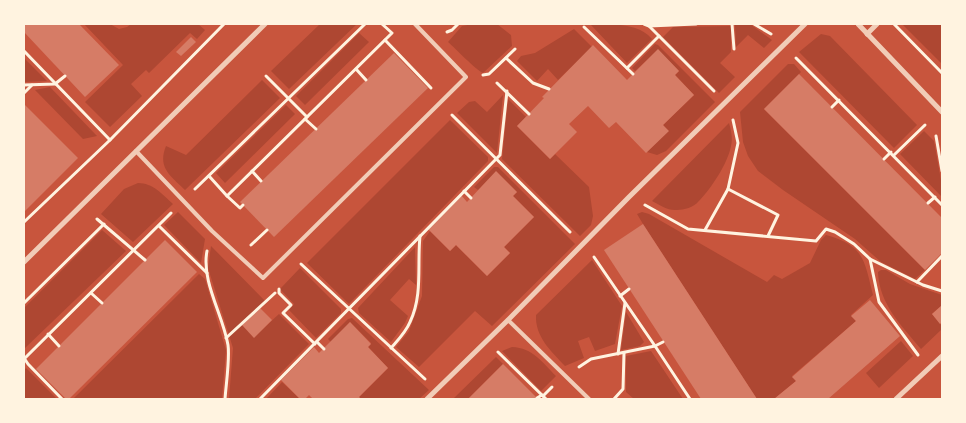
<svg xmlns="http://www.w3.org/2000/svg" width="966" height="423" font-family="'Asap Condensed',sans-serif">
<style>
.green{fill:#ae4732}
.building{fill:#d67c66}
.lines{fill:none;stroke-linecap:round;stroke-linejoin:round}
.path{stroke:#fff3e0;stroke-width:3}
.service{stroke:#f1ccb7;stroke-width:4}
.minor{stroke:#f1ccb7;stroke-width:5}
</style>
<rect width="100%" height="100%" fill="#c8553d"/>
<g class="green">
<path d="M84,24h26l9,5 8,-2 4,-3h67l7,6 -8,9 -7,-6 -41,40 -3,-3 -15,14 11,12 -32,31 -25,-25 38,-37z"/>
<path d="M320,24h37l-68,65 -18,-18z"/>
<path d="M473,24h24l14,11 1,11 -29,27c-7,-3 -28,-25 -35,-31l14,-16z"/>
<path d="M613,24c15,2 29,3 39,15l-25,24 -36,-38z"/>
<path d="M750,24l22,16 -8,8 -16,-13 -12,12 -1,-22z"/>
<path d="M902,24h40v40z"/>
<path d="M731,26v26l-11,11 15,14 -16,16 -56,-56 10,-10z"/>
<path d="M574,29l18,18 -34,33 -10,-11 -11,12 -20,-20 4,-5 14,-3z"/>
<path d="M359,33l10,9 -64,63 -9,-9z"/>
<path d="M821,34l9,2 87,89 -23,23 -95,-96z"/>
<path d="M655,44l3,1 57,57 -49,49 -9,4 -10,-3 21,-21 -5,-6 31,-30 -19,-20 4,-4 -21,-21 -23,21 -3,-3z"/>
<path d="M24,58l23,23 -23,1z"/>
<path d="M788,64h6l7,8 -37,37 161,161 -10,9 -34,-17 -26,-23 -72,-49 -25,-19 -10,-15 -5,-14 -3,-30z"/>
<path d="M262,80l18,18 -95,92c-14,-14 -28,-22 -19,-44l20,9z"/>
<path d="M50,87l47,49 -14,3 -48,-49z"/>
<path d="M503,95l-6,58 -40,-40 12,-11 6,-1 12,11z"/>
<path d="M508,99l18,18 -9,9 33,33 5,-5 34,33 4,29 -2,9 -11,11 -78,-77z"/>
<path d="M286,105l9,9 -70,69 -9,-10z"/>
<path d="M450,120l38,37v4l-139,143 -42,-41z"/>
<path d="M729,123c2,7 4,15 2,23 -3,17 -20,43 -33,56 -4,5 -14,8 -21,8 -9,1 -17,-5 -25,-9z"/>
<path d="M924,131l10,10 8,45v11l-42,-43z"/>
<path d="M494,167h4l77,77 -83,82 -17,-15 -56,56 -23,-20 13,-16 13,-35 1,-55 7,-10 20,20 6,-6 31,31 23,-23 -6,-6 30,-30 -21,-21 4,-4 -20,-20 -19,18 -4,-3z"/>
<path d="M138,183c15,0 24,11 35,21l-40,38 -32,-28 23,-25z"/>
<path d="M178,212l27,27 -4,24 -37,-38z"/>
<path d="M642,212l7,2 118,68 7,-7 8,4 28,-16 11,-23 5,-5c39,11 38,25 47,60l-22,20 5,6 -64,55 4,5 -22,18h-17l-114,-175 -6,-10z"/>
<path d="M102,230l24,21 -102,98v-41z"/>
<path d="M211,246l55,56 -7,5 -5,30 25,-23 30,30 -54,55h-26l4,-51 -25,-80z"/>
<path d="M415,247l1,38 -7,-6 -19,21 18,16 -3,7 -14,19 -32,-29 -1,-5z"/>
<path d="M592,260l30,46 -7,38 -20,7 -6,-14 -11,4 6,17 -19,8c-14,-15 -30,-29 -29,-51z"/>
<path d="M300,268l41,41v4l-25,25 -27,-28 5,-6 -14,-15z"/>
<path d="M881,270h5l24,14 32,11v12l-1,-1 -9,8 10,12v3l-21,20c-19,-23 -42,-45 -43,-77z"/>
<path d="M199,274l6,5 21,71 -4,49h-149z"/>
<path d="M626,312l18,30 -4,4 -19,4z"/>
<path d="M352,318l77,72 -10,9h-58l-2,-2 29,-29 -20,-21 3,-4 -21,-21 -19,20 -3,-3 20,-20z"/>
<path d="M901,341l12,15 -34,32 -13,-15z"/>
<path d="M512,347c21,1 30,15 44,29l-15,15 -39,-40z"/>
<path d="M651,351l32,48h-49l-8,-7v-36z"/>
<path d="M496,357l7,7 -35,35h-15z"/>
<path d="M26,368l31,31h-33v-28z"/>
<path d="M282,382l18,17h-34z"/>
</g>
<g class="building">
<path d="M24,24h55l40,41 -34,32 -61,-65z"/>
<path d="M191,37l5,5 -15,14 -5,-4z"/>
<path d="M593,45l34,35 31,-31 21,22 -4,4 19,20 -31,30 6,6 -23,22 -30,-31 -7,6 -21,-22 -19,18 8,8 -27,27 -33,-33 27,-28 -2,-1z"/>
<path d="M394,53l34,35 -154,149 -34,-35z"/>
<path d="M799,74l143,144v35l-17,17 -161,-161z"/>
<path d="M24,104l54,54 -54,54z"/>
<path d="M496,171l21,21 -4,4 21,21 -30,30 6,6 -23,23 -31,-31 -6,6 -22,-22 33,-34 6,7z"/>
<path d="M643,224l114,175h-56l-97,-149z"/>
<path d="M165,240l32,32 -128,127h-3l-30,-30z"/>
<path d="M870,300l30,36 -72,63h-54l22,-18 -4,-4 64,-56 -5,-5z"/>
<path d="M941,306l1,16 -2,2 -8,-10z"/>
<path d="M259,307l13,13 -18,18 -12,-13z"/>
<path d="M350,322l21,22 -3,3 20,21 -29,29 2,2h-48l-4,-4 -4,4h-5l-19,-19 33,-33 5,6z"/>
<path d="M503,364l35,35h-70z"/>
</g>
<g class="lines">
<g class="path">
<path d="M644,24l5,2 65,65"/>
<path d="M732,24l2,25"/>
<path d="M754,24l17,10"/>
<path d="M894,24l48,49"/>
<path d="M649,26l47,-2"/>
<path d="M584,27l49,47"/>
<path d="M447,32l5,-2 6,-6"/>
<path d="M385,40l46,48"/>
<path d="M24,51l86,89"/>
<path d="M506,58l27,25 16,6"/>
<path d="M796,58l146,147"/>
<path d="M627,68l32,-32"/>
<path d="M356,69l10,11"/>
<path d="M483,75l6,-1 26,-25"/>
<path d="M266,76l41,41"/>
<path d="M497,83l32,31"/>
<path d="M24,85l31,-1 10,-8"/>
<path d="M24,93l8,-8"/>
<path d="M832,107l7,-7"/>
<path d="M452,115l118,117"/>
<path d="M305,119l11,10"/>
<path d="M936,136l6,35"/>
<path d="M894,155l31,-30"/>
<path d="M884,159l7,-7"/>
<path d="M252,171l9,10"/>
<path d="M209,176l18,20 165,-163 -10,-9"/>
<path d="M195,189l170,-165"/>
<path d="M728,189l10,-46 -5,-23"/>
<path d="M464,191l7,7"/>
<path d="M227,196l13,12 3,-3"/>
<path d="M928,203l7,-6"/>
<path d="M645,205l43,24 128,12 10,-12 9,3 19,12 16,15 53,26 19,6"/>
<path d="M97,219l48,41"/>
<path d="M24,222l86,-82 114,-116"/>
<path d="M159,226l48,47"/>
<path d="M705,230l23,-41 50,26 -10,21"/>
<path d="M251,245l16,-15"/>
<path d="M207,251c-6,30 16,64 21,94 2,14 -2,39 -3,54"/>
<path d="M594,257l61,89 35,53"/>
<path d="M870,259l9,43 39,53"/>
<path d="M301,264l124,115"/>
<path d="M917,282l25,-26"/>
<path d="M279,289v4l12,12 -8,8 32,31"/>
<path d="M91,293l11,10"/>
<path d="M620,296l9,-7"/>
<path d="M24,303l80,-79"/>
<path d="M48,334l11,12"/>
<path d="M226,338l49,-45"/>
<path d="M317,342l7,7"/>
<path d="M391,348c7,-8 15,-16 19,-26 13,-27 7,-57 10,-86"/>
<path d="M498,352l48,47"/>
<path d="M618,354l7,-51"/>
<path d="M24,358l4,6 34,35"/>
<path d="M24,359l147,-146"/>
<path d="M579,367l12,-8 64,-13 8,-4"/>
<path d="M543,396l9,-9"/>
<path d="M537,398l5,-3"/>
<path d="M260,399l240,-244 7,-64"/>
<path d="M614,399l9,-10 1,-36"/>
</g>
<g class="service">
<path d="M136,151l76,80 51,47 203,-201 -51,-53"/>
<path d="M508,320l81,79"/>
</g>
<g class="minor">
<path d="M858,24l84,88"/>
<path d="M867,34l10,-10"/>
<path d="M24,262l241,-238"/>
<path d="M427,399l81,-79 121,-123 176,-173"/>
<path d="M896,399l46,-43"/>
</g>
</g>
<rect width="966" height="423" fill="none" stroke="#fff3e0" stroke-width="50"/>
</svg>
